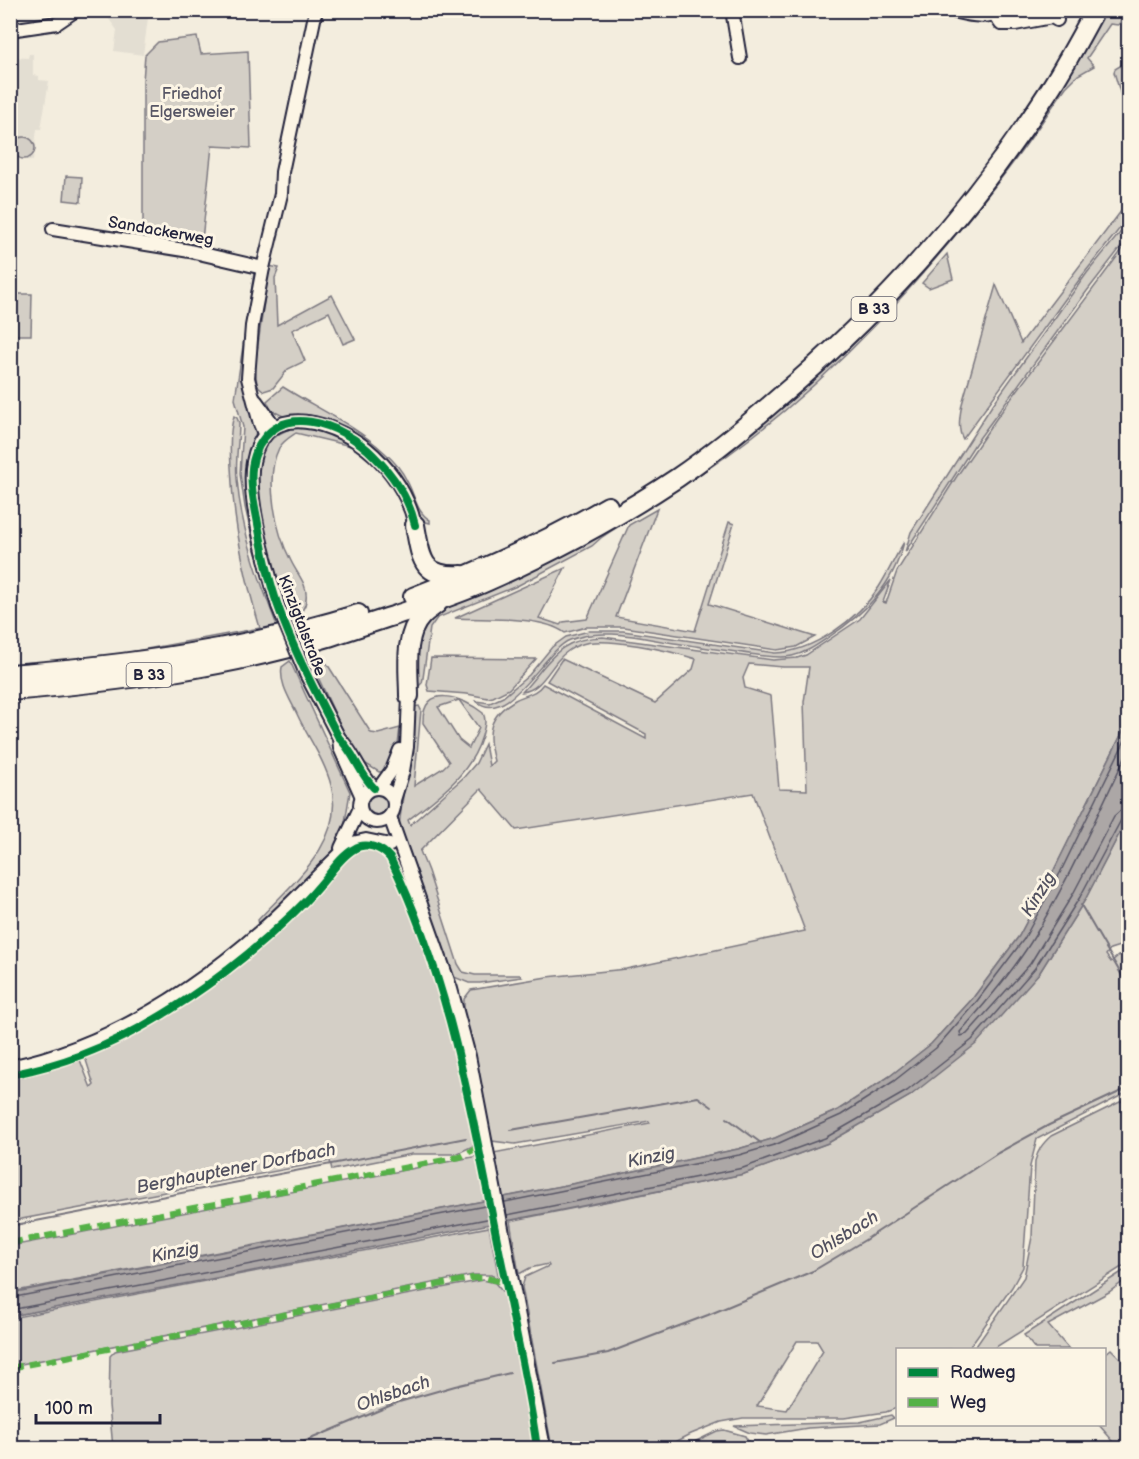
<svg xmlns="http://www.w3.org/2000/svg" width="1139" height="1459" font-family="'Balsamiq Sans',sans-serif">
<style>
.built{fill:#e3ded2}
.green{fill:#d4cfc6;stroke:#7b7880;stroke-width:1.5;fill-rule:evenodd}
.water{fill:#aca7a6;stroke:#75727b;stroke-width:1.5}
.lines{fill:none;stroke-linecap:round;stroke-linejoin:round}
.shore{stroke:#595766;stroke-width:1.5}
.stream{stroke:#75727b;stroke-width:2}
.minor-casing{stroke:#22223b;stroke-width:16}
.highway-casing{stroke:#22223b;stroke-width:22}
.minor{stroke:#fcf5e5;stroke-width:12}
.highway{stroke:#fcf5e5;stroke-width:18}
.minor-bridge-casing{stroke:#22223b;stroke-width:16;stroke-linecap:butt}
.minor-bridge{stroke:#fcf5e5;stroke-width:12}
.quiet{stroke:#55b146;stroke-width:6;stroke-dasharray:12 6;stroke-linecap:butt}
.cycleway-casing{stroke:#fcf5e5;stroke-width:11}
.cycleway{stroke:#00873e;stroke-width:8}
.labels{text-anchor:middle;stroke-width:6;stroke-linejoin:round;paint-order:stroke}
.shield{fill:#fcf5e5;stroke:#63616e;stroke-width:1.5}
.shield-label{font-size:15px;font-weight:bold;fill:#22223b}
.park-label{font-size:16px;fill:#575665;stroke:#fcf5e5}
.street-label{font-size:16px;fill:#22223b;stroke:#fcf5e5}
.water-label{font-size:18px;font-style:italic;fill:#525160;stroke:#fcf5e5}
</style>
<rect width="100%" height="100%" fill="#f3edde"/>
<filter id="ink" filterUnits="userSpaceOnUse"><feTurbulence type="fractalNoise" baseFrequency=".0167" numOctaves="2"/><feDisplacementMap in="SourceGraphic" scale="12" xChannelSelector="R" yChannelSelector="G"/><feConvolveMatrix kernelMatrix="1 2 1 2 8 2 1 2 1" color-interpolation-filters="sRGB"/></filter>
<g filter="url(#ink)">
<g class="built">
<path d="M103,11h46l-6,44 -29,-4 3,-21z"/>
<path d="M29,54h4v21l6,1v4l10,1 -8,48h-4l-4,32 -17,-3 -5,-5v-96l17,1z"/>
</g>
<g class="green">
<path d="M1107,11h21v10l-5,-2 -5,6 -8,-1 -23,34 7,8 -16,9 -12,12c-21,30 -41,61 -64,90 -79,102 -169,202 -274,278 -41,29 -84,55 -126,82l-10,9 -75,40 -80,32 -7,10 -7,50 -1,5 -6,6 -3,-49 12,-22 142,-64 19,-10 234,-172 261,-322z"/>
<path d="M197,37l4,17 47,-3 3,97 -39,-2 -11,103 -58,-11v-157l2,-26 13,-13z"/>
<path d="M1128,61v58l-14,-47 1,-3z"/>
<circle cx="24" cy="148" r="11"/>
<path d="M66,176l16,1 -1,25 -17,-2z"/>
<path d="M1128,202v16l-46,58 -119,163c-6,-10 -3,-24 -1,-35l34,-119 25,58z"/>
<path d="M1128,223v15l-41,53 -112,153 -70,108 6,-20 80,-125 96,-134z"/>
<path d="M1128,242l-4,35 4,35v409l-74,149 -35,66 -46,62 -42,46 -41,32 -52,34 -63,28 -37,11 -136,29 -591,114v-46l639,-123 -1,-2 -134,23 -23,-3 -28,-128v-14l7,-9 76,-13 79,-8 179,-38 -52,-138 -237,37 -35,-41 -61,62 8,20 30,93 5,8 12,3h45l2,2 -42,6h-11l-15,-6 -55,-151 13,-96 1,-23 6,-1 2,4 -7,76 29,-18 6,-6 -26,-39c-1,-41 40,-26 60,-10 4,8 1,15 -1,23 -11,38 -44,61 -74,84l2,5 54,-48 12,-14 9,-19 4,22 5,-5c-8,-28 -6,-45 21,-61 11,-6 20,-5 28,-16l103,55v-5l-99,-53 15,-22 93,44 38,-34 3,-10c-25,-8 -90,-23 -114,-15 -8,2 -18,9 -23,15 -11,12 -19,31 -37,33 28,-30 35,-54 81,-55l170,23 24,-2 9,-3 54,-36 31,-39 -8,22 3,1 11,-32 60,-95 39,-57zM749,664l34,3h26l-5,35 3,88 -28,-1 -8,-93 -26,-8 -2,-10zM459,700l20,28 -10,20 -10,-8 -21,-33z"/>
<path d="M947,254l6,25 -24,9 -7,-5z"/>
<path d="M269,266l10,2 -4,10 2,47 55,-30 23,44 -12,5 -14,-32 -37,18 13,31 -17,8 -15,19 -9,3 -7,-6 -2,-19z"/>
<path d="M254,273l2,8 -12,97 3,22 9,24v8l-9,29 21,130 -13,-41 -10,-43 -5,-33 3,-47 -8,-28z"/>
<path d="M11,294h21l-1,41h-20z"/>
<path d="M283,387c33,21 72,38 101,65 9,8 18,18 23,29 8,14 9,31 23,39v3l-8,-2 -7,-15 -74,-79 -31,-12 -25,2 -14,-7 -4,-9z"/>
<path d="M234,416l3,2 2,5c0,19 -4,37 -2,56 4,52 23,103 42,152l-170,25 151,-28c-16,-53 -27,-106 -29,-161 -1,-16 -2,-36 3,-51z"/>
<path d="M300,426l28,6 27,15 -59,-14c-6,4 -13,8 -17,15 -15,30 -3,85 12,113 6,13 17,23 15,38 0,11 -8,15 -15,22 -13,-36 -42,-130 -30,-166 6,-17 22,-25 39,-29z"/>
<path d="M657,509l-41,108 79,14 34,-109 5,2 -25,80 106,33 -19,10 -19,3 -153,-23h-38l-21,6c-24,-18 -79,-13 -110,-15l110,-50 -26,50 21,7 3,-3 24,-3 42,-94z"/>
<path d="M904,542c-11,44 -39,71 -75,95 -12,8 -23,16 -37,19 -9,2 -18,1 -28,0 -30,-4 -60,-9 -90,-13 -33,-5 -72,-16 -104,-3 -26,10 -62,88 -94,61l14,2 13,-6 26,-22 23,-28 14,-10 23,-6h34l152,22c38,-1 83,-34 104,-66 9,-14 16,-30 25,-45z"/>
<path d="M431,658l105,1 -27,30 -16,8 -5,1 -21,-4 -38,-3 -2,-6z"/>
<path d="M324,659l47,74 7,1 22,-6 -3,24 -11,19 -7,1 -18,-11 -20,-34 -29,-63z"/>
<path d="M290,661l60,131 -5,30 5,3 -23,35 -64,65 -4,-1 -1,-4c34,-37 88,-78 73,-135 -7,-26 -23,-47 -34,-71 -7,-15 -18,-31 -15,-47z"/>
<circle cx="378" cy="806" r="13"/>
<path d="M1128,817v116l-5,12 -13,4 -4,6 5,7 7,-6 7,-2 3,3v135l-91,47 -7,27 -7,101 -11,20 -44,62 -70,1 -1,58 -11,4 -42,6h-101l-22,4 -30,12 -27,14h-112l-30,-161 3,-10 24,-11 -1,-2 -18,4 -11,6 -9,-53 234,-47 84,-31 82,-47 130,-124 45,-72zM797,1341h20l6,10 -36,59 -30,-4z"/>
<path d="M370,848c6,2 12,4 16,9 14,15 21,40 28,58 27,72 44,141 60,217l1,13 -19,9h-44l-80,16 -2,-9 -319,60v-142l13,-2 56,-17 11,28 3,-3 -9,-28c35,-16 70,-33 102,-54 60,-39 113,-91 160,-144l10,-8z"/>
<path d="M1128,1098v165l-135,86h-19l50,-72 8,-40 3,-76c3,-11 7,-17 16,-25z"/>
<path d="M489,1227l10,52 -8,-4h-18l-462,91v-48z"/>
<path d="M1128,1268v10l-19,14 -61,33 21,24h-34l-11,-14z"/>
<path d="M483,1280l12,3 11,13 29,152h-422l-4,-43 1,-49 5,-5z"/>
<path d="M1111,1349l17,17v82h-9l-20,-23 5,-1 1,-70z"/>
<path d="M891,1415l3,3 -14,6 -72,4 -42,7 -16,-2 -16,-7 126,-4z"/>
<path d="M724,1430l21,6 7,12h-70l35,-17z"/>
</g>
<path class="water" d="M1128,721v96l-43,83 -45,72 -64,72 -66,52 -82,47 -84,31 -512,101 -221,41v-23l591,-115 136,-29 37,-11 63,-28 52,-34 41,-32 42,-46 46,-62 35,-66z"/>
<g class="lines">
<g class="shore">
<path d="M1128,751c-31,64 -60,131 -97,191 -20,32 -46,62 -71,90l1,4 6,-2 63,-70 43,-70 41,-78 7,-6 7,-1"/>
<path d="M505,1202l234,-47 38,-11 64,-29 53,-34 42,-33 41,-47 47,-62 36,-66 68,-139"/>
<path d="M507,1215l236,-47 82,-30 82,-47 65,-51 63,-72 45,-71 41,-77 7,-4"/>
<path d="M10,1298l480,-93"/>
<path d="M10,1310l482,-92"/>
</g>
<g class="stream">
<path d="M1081,905l47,81"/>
<path d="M727,1118l34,25"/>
<path d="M511,1130l187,-33 14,10"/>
<path d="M10,1226l456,-88"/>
<path d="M555,1363l53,-10 100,-38 105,-44 52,-31 133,-87 51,-28 79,-37"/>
<path d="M289,1448l110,-46 56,-16 55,-13"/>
</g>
<defs>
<g id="minor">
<path d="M732,10l8,48"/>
<path d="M949,10c15,4 38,10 51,1"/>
<path d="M994,14l7,10h14l37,-7 5,3"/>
<path d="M10,30l47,-7 19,-13"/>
<path d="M53,229l137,22 73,17"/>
<path d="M256,401l19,26"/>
<path d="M265,436l-5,-12 -12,-46 4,-52 11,-58 18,-74 1,-22 34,-162"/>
<path d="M278,606c-10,-36 -32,-108 -25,-144 12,-66 87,-39 121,-7 20,19 35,43 41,70"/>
<path d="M306,674l33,64c15,14 20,35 35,50"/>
<path d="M339,738l1,10 22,49"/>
<circle cx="377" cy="805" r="17"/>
<path d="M379,788l13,-18 8,-20"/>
<path d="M394,800l9,-29 4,-24 2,-51"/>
<path d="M390,817l61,172 18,67 75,392"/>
<path d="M341,848l19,-40"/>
<path d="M10,1067c95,-20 181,-74 253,-138 31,-27 58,-58 89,-86l14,-3 24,5"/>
</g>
<g id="highway">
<path d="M415,525c6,33 6,53 47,50"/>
<path d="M413,597c67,-26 133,-55 195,-91"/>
<path d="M10,674c118,-9 235,-25 348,-60"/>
<path d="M10,691c107,-9 216,-23 319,-54 21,-7 42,-14 64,-21 32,-11 64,-21 95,-35 65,-29 129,-63 189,-103 35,-24 68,-51 100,-79 104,-88 197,-192 271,-307 17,-26 32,-54 47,-82"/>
<path d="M409,696c0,-24 -6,-61 13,-80 4,-5 10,-8 15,-12"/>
</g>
</defs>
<use href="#minor" class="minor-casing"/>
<use href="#highway" class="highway-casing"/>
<use href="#minor" class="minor"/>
<use href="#highway" class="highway"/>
<defs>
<path id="minor-bridge" d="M278,606l28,68"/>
</defs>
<use href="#minor-bridge" class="minor-bridge-casing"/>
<use href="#minor-bridge" class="minor-bridge"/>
<g class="quiet">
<path d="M10,1243l450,-86 19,-10 -1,-4"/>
<path d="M10,1368l463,-90h14l18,5"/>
</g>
<defs>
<g id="cycleway">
<path d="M374,788c-15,-15 -20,-36 -35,-50 -22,-43 -45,-86 -61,-132 -10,-28 -16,-58 -21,-88 -4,-20 -9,-44 -2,-63 20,-57 88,-32 119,1 20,20 35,42 41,69"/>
<path d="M10,1075c24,-5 48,-11 71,-20 72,-27 148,-81 204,-134 12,-11 24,-23 35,-36 10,-11 20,-28 34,-36 12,-8 28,-1 36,9 59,120 79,242 105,372 14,72 32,145 42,218"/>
</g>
</defs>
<use href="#cycleway" class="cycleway-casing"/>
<use href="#cycleway" class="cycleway"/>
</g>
</g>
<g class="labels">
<g class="shield">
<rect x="851.5" y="297" width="45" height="24" rx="4.5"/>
<rect x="126.5" y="663" width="45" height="24" rx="4.5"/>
</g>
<g class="shield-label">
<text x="874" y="314">B 33</text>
<text x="149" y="680">B 33</text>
</g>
<g class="park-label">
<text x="192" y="99">Friedhof<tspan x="192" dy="18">Elgersweier</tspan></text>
</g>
<g class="street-label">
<text transform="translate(161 230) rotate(10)" y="6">Sandackerweg</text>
<text transform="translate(303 625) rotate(69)" y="6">Kinzigtalstraße</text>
</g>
<g class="water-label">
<text transform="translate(1038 894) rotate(-58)" y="6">Kinzig</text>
<text transform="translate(651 1157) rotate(-11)" y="6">Kinzig</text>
<text transform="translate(236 1168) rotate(-11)" y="6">Berghauptener Dorfbach</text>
<text transform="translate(844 1235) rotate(-32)" y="6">Ohlsbach</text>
<text transform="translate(175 1252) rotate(-11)" y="6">Kinzig</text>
<text transform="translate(393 1393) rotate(-19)" y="6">Ohlsbach</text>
</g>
</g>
<rect width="1139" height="1459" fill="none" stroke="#fcf5e5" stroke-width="36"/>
<rect x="18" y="18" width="1103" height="1423" fill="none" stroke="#22223b" stroke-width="2" filter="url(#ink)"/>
<rect x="896" y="1348" width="210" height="78" fill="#fcf5e5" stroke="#a5a1a1" stroke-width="1.5"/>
<rect x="908" y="1368" width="30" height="9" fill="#00873e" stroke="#a5a1a1" stroke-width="1.5"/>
<text x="950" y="1378" font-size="18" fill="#22223b">Radweg</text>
<rect x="908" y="1398" width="30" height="9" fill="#55b146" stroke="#a5a1a1" stroke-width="1.5"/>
<text x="950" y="1408" font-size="18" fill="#22223b">Weg</text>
<path d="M36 1414v9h124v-9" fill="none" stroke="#22223b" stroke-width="3"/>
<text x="45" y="1414" font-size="18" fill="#22223b" stroke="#fcf5e5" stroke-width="4.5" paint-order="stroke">100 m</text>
</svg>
